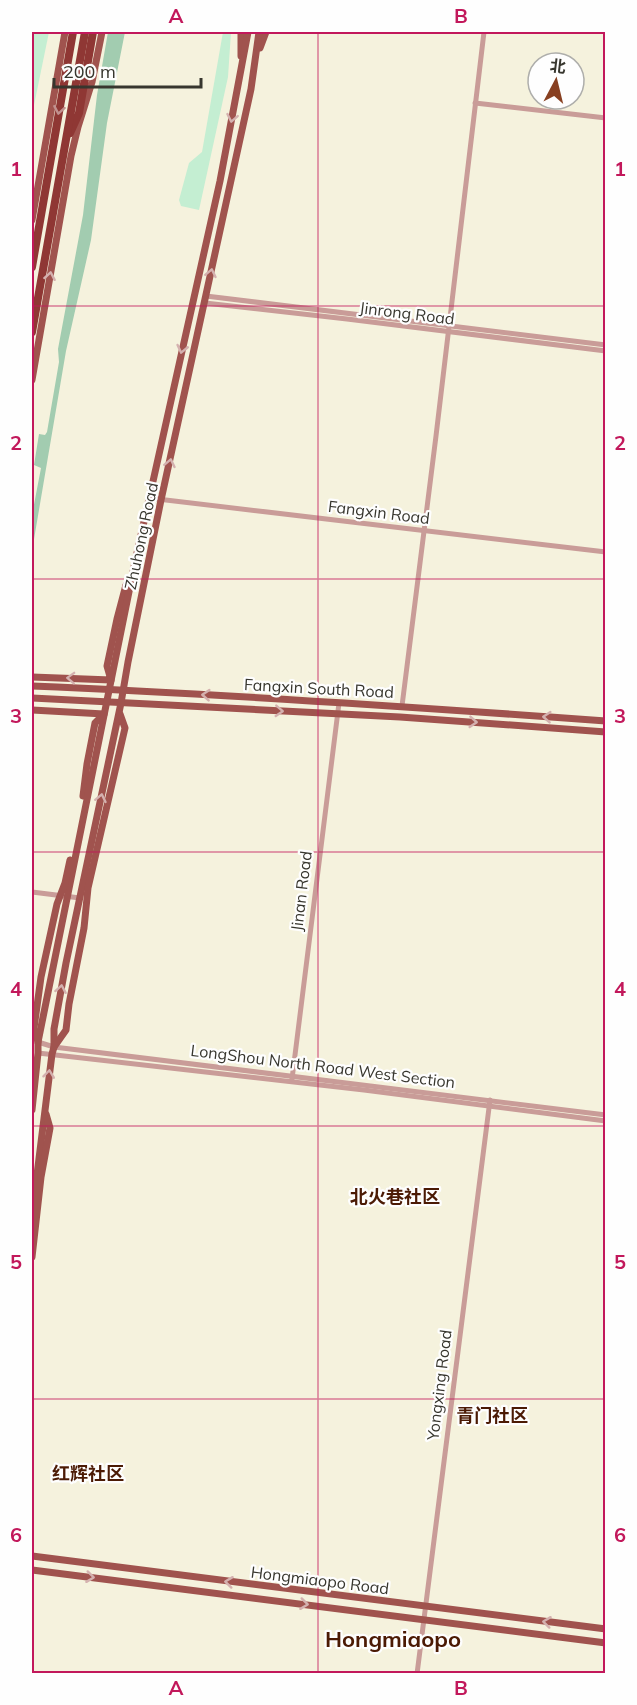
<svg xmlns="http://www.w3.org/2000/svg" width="637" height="1705" font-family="Mulish,'Noto Sans SC',sans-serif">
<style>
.green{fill:#c4eed2}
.forest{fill:#a2ccb0}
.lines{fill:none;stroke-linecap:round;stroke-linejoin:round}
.minor{stroke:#c99c98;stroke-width:5}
.major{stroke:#a0534e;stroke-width:7}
.highway{stroke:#8f3734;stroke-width:8}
.oneway{stroke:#c1918f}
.oneway2{stroke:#d4b1af}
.grid{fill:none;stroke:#c2185b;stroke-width:1.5;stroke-opacity:0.55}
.labels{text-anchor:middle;stroke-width:4.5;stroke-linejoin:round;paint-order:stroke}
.street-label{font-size:16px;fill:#37362e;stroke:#fefefe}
.neighbourhood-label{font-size:18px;font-weight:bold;fill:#4b1a04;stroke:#fefefe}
.district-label{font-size:22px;font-weight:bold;fill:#4b1a04;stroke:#fefefe}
.neatline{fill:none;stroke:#c2185b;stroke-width:2}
.grid-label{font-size:20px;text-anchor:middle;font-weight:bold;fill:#c2185b}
</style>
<rect width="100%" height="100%" fill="#f5f2dd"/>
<g class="green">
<path d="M32,32h17l-17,83z"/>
<path d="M223,32h8l-3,45 -29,133 -18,-4 -2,-6 10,-37 13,-11z"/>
</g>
<path class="forest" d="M108,32h17l-18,91 -16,117 -25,111 -34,200v-36l9,-47 -7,-3 5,-31 6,1 2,-3 12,-70 -1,-13 25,-134 14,-120z"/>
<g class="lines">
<g class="minor">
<path d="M475,103l131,15"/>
<path d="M206,296l400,49"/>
<path d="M205,303l142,16 259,32"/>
<path d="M149,498l457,54"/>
<path d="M402,706l34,-270 48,-404"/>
<path d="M32,892l48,6"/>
<path d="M38,1042l16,5c184,24 368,44 552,68"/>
<path d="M38,1053l326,37 242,31"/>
<path d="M292,1079l47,-376"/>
<path d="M417,1674l73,-574"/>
</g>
<g class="major">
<path d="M260,48l6,-16"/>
<path d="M241,56v-24"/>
<path d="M32,220l33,-188"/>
<path d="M32,380l39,-224 7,-29 14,-45 10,-50"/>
<path d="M32,677l79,3 -4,-14 10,-47 9,-34"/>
<path d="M32,686c191,8 382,21 574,35"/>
<path d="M32,698l368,19 206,15"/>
<path d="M32,710l72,4"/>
<path d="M83,796l4,-32 8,-41 8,-8"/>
<path d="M38,1042l97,-480 85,-381 28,-149"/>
<path d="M54,1047v-18l12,-66 55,-260 7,-41 33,-162 90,-411 8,-57"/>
<path d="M32,1110l6,-57v-11l-4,-14 7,-51 16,-73 8,-21 5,-23"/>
<path d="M32,1215l20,-161 2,-7 12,-17 3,-26 15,-76 4,-40 37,-160 -5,-14"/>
<path d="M32,1257l9,-80 9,-49 -4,-14"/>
<path d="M32,1556l574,73"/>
<path d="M32,1570l574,73"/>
</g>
<g class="highway">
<path d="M70,133l9,-20 14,-81"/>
<path d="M32,267l41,-235"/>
<path d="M32,332l53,-300"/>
</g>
</g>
<defs><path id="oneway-chevron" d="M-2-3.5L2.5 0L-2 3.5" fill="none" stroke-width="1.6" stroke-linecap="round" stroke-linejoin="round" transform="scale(1.5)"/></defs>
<use class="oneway" href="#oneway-chevron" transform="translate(59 110) rotate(100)"/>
<g class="oneway2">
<use href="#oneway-chevron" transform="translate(232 118) rotate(101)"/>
<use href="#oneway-chevron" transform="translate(211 273) rotate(-78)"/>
<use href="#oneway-chevron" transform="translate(50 276) rotate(-80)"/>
<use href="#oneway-chevron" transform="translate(182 349) rotate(103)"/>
<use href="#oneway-chevron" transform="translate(170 463) rotate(-78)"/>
<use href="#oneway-chevron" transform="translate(71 678) rotate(-178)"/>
<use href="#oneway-chevron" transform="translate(206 695) rotate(-176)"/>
<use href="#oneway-chevron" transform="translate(279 711) rotate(3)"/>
<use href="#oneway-chevron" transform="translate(547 717) rotate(-176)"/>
<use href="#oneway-chevron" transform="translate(473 722) rotate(4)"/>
<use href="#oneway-chevron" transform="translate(101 798) rotate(-78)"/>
<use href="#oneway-chevron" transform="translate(61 989) rotate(-80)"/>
<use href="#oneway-chevron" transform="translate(49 1074) rotate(-83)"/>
<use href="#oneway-chevron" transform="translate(90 1577) rotate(7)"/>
<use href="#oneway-chevron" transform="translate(229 1582) rotate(-173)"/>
<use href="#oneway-chevron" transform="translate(304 1604) rotate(7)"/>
<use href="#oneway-chevron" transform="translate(547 1622) rotate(-173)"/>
</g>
<path class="grid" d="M318,32v1642M32,306h574M32,579h574M32,852h574M32,1126h574M32,1399h574"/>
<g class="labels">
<g class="street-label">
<text transform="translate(407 313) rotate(7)" y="6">Jinrong Road</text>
<text transform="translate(379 512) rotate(7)" y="6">Fangxin Road</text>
<text transform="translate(141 536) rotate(-78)" y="6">Zhuhong Road</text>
<text transform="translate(319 688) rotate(3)" y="6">Fangxin South Road</text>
<text transform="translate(301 891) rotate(-83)" y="6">Jinan Road</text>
<text transform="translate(323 1066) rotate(7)" y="6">LongShou North Road West Section</text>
<text transform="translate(439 1385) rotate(-83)" y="6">Yongxing Road</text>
<text transform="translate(320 1580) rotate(7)" y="6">Hongmiaopo Road</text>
</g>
<g class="neighbourhood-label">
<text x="395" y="1203">北火巷社区</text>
<text x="492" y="1422">青门社区</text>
<text x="88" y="1480">红辉社区</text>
</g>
<g class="district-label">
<text x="393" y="1647">Hongmiaopo</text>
</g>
</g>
<rect width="637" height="1705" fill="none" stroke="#fefefe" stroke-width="66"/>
<g transform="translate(556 81) rotate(7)"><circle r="28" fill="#fefefe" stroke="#aeaeab" stroke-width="1.5"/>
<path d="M0-4.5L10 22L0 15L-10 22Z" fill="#884021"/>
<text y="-9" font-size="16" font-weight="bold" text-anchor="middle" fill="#37362e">北</text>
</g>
<path d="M54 78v9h147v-9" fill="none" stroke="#37362e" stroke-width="3"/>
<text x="63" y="78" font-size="18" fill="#37362e" stroke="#fefefe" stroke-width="4.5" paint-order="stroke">200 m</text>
<rect x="33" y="33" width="571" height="1639" class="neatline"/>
<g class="grid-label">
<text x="176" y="23">A</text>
<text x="461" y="23">B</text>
<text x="16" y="176">1</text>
<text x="620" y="176">1</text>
<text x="16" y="450">2</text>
<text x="620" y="450">2</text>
<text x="16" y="723">3</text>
<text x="620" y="723">3</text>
<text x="16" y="996">4</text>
<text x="620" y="996">4</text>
<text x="16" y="1269">5</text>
<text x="620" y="1269">5</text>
<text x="16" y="1542">6</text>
<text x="620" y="1542">6</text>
<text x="176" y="1695">A</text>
<text x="461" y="1695">B</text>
</g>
</svg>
